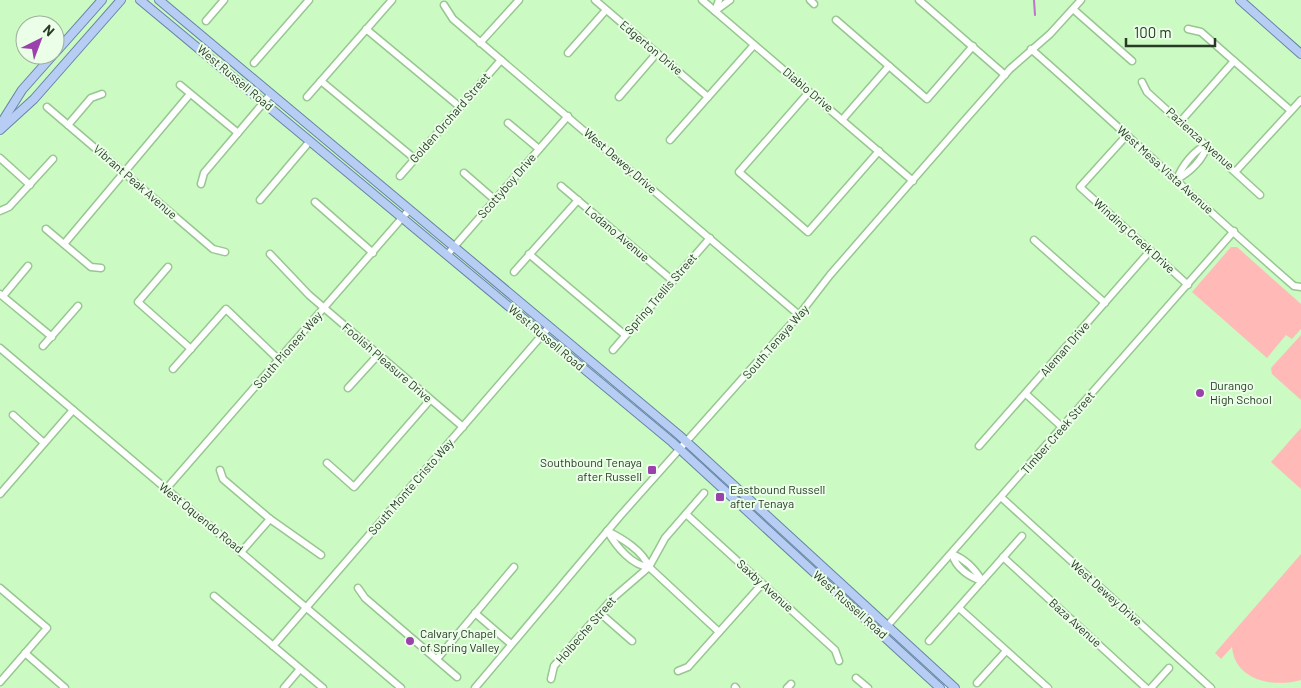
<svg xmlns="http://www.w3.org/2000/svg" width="1301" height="688" font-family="Barlow,sans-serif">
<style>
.green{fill:#ffb9b7}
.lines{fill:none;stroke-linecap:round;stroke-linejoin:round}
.stream{stroke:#bc73c9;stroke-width:2}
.minor-casing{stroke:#98c691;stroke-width:9}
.major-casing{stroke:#6684a7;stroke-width:10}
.minor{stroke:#fff;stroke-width:6}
.major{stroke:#b7cdf4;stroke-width:8}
.poi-dot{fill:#9b41ac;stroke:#ebfee8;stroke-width:2}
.labels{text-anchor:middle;stroke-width:4;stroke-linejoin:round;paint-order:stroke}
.street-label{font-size:12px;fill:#283b25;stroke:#ebfee8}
.poi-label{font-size:12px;fill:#283b25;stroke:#ebfee8;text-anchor:start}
</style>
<rect width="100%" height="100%" fill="#cbfac3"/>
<g class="green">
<path d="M1231,247h6l64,57v25l-9,10 -6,-4 -19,23 -75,-66z"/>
<path d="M1301,335v65l-29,-26 -1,-6z"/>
<path d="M1301,428v61l-30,-27z"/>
<path d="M1301,554v126c-29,8 -66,0 -69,-33l-11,12 -6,-6z"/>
</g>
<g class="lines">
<path class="stream" d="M1034,0l1,15"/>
<defs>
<g id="minor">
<path d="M595,0l113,97"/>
<path d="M702,0l211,181"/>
<path d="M810,0l4,4"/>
<path d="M919,0l86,75"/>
<path d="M444,5l9,14 346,296"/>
<path d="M1073,9l59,52"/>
<path d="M715,11l15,-11"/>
<path d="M715,11l4,-11"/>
<path d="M836,20l91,79 46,-53"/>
<path d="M206,21l18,-21"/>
<path d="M366,29l94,78"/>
<path d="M1188,29l13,3 89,78"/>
<path d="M480,43l39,-43"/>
<path d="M1031,49c89,78 174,160 263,237l7,1"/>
<path d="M568,53l38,-43"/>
<path d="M254,63l55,-63"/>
<path d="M321,81l94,78"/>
<path d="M1142,82l5,10 113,103"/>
<path d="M180,85l58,48"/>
<path d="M809,92l-70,80 69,60 71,-81"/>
<path d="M307,97l85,-97"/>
<path d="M619,97l38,-44"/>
<path d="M47,107l166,142 12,3"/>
<path d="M842,120l47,-54"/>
<path d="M1180,122l54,-61"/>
<path d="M508,123l31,26"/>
<path d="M68,125l23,-27 11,-4"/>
<path d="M1127,135l-47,52 108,98"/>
<path d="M670,140l84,-95"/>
<path d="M0,158l30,27"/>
<path d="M1236,171l65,-71"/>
<path d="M464,173l31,27"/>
<path d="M400,176l101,-116"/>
<path d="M1177,179c12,-6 27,-20 30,-34"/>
<path d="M1177,179c5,-13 17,-29 30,-34"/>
<path d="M201,184l3,-11 66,-78"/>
<path d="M561,186l112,95"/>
<path d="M260,200l50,-59"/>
<path d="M315,202l58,51"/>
<path d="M0,211l9,-4 44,-48"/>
<path d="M46,229l45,38 10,1"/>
<path d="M1034,240l71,63"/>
<path d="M64,244l126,-150"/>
<path d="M270,254l39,41 154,132"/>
<path d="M529,254l96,81"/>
<path d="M447,255l121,-139"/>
<path d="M168,267l-30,35 53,47"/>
<path d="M514,272l64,-72"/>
<path d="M0,294l52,43"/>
<path d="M3,296l25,-30"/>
<path d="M43,346l35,-40"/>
<path d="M0,348l401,340"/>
<path d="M613,350l97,-112"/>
<path d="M173,369l53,-60 53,51"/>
<path d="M348,388l30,-33"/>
<path d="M1026,394l37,34"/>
<path d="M13,415l31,28"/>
<path d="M979,446l171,-195"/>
<path d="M327,463l27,24 76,-87"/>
<path d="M220,470l3,9 47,40 51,36"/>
<path d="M166,489l243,-279"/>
<path d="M0,494l73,-84"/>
<path d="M1002,498l209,190"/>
<path d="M686,514l149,136 4,11"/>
<path d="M607,531c15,7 36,20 42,36l70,65"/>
<path d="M608,532c8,14 24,34 41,35"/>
<path d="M242,551l28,-32"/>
<path d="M952,554c4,14 17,23 30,27"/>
<path d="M952,554c13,5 23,15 30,27"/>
<path d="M1003,557l143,131"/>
<path d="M0,588l47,40 -47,54"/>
<path d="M358,588l7,10 92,79"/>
<path d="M214,596l109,92"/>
<path d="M959,608l89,80"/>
<path d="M475,613l36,31"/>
<path d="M600,613l32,28"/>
<path d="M881,633l353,-402"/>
<path d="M929,641l93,-105"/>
<path d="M273,646l276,-319"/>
<path d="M25,653l40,35"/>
<path d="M437,659l77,-92"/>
<path d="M678,671l10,-4 74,-83"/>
<path d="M856,678l12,10"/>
<path d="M551,679l3,-13 59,-68 36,-31 16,-29 39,-45"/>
<path d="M977,683l29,-32"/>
<path d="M735,687l1,1"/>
<path d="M284,688l16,-19"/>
<path d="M475,688l145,-172 179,-201 31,-40 135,-155 45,-51 40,-35 31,-34"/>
<path d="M787,688l4,-4"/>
<path d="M1151,688l18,-20"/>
</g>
<g id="major">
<path d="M140,0l532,442 268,246"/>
<path d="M159,0l520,435 276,253"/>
<path d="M1240,0l61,54"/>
<path d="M55,53l47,-53"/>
<path d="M0,125l22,-35 31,-35"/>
<path d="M0,130l34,-31 87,-99"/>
</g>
</defs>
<use href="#minor" class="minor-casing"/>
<use href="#major" class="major-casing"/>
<use href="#minor" class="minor"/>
<use href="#major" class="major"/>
</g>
<g class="poi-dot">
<circle cx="1200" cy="393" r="5"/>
<rect x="647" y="465" width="10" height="10" rx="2.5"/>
<rect x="715" y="492" width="10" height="10" rx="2.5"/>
<circle cx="410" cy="641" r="5"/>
</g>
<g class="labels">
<g class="street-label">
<text transform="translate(651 48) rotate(40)" y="4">Edgerton Drive</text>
<text transform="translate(235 78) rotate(40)" y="4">West Russell Road</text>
<text transform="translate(808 90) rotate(40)" y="4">Diablo Drive</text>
<text transform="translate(450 118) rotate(-49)" y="4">Golden Orchard Street</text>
<text transform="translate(1200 139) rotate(42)" y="4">Pazienza Avenue</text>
<text transform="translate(620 161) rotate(41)" y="4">West Dewey Drive</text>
<text transform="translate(1165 170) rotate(42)" y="4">West Mesa Vista Avenue</text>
<text transform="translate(135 182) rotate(41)" y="4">Vibrant Peak Avenue</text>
<text transform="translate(507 186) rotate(-49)" y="4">Scottyboy Drive</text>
<text transform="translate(617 234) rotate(40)" y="4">Lodano Avenue</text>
<text transform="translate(1134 236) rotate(42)" y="4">Winding Creek Drive</text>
<text transform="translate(661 294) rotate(-49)" y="4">Spring Trellis Street</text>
<text transform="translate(546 338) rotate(40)" y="4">West Russell Road</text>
<text transform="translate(776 342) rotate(-49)" y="4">South Tenaya Way</text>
<text transform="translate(1065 349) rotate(-49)" y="4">Aleman Drive</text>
<text transform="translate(288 350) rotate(-49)" y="4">South Pioneer Way</text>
<text transform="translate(387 363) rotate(41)" y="4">Foolish Pleasure Drive</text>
<text transform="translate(1058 433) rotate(-49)" y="4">Timber Creek Street</text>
<text transform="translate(411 487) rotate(-49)" y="4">South Monte Cristo Way</text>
<text transform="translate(201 518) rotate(39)" y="4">West Oquendo Road</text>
<text transform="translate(765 586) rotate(42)" y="4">Saxby Avenue</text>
<text transform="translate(1106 593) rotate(42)" y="4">West Dewey Drive</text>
<text transform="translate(850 605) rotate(42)" y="4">West Russell Road</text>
<text transform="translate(1075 623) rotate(42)" y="4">Baza Avenue</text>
<text transform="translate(586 630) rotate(-49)" y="4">Holbeche Street</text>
</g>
<g class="poi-label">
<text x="1210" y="390">Durango<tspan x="1210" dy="14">High School</tspan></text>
<text x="642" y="467" text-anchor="end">Southbound Tenaya<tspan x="642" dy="14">after Russell</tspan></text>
<text x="730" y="494">Eastbound Russell<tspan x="730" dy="14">after Tenaya</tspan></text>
<text x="420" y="638">Calvary Chapel<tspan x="420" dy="14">of Spring Valley</tspan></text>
</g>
</g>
<g transform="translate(40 40) rotate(42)"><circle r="24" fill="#ebfee8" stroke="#9db09a"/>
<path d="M0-4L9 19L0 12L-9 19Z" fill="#9b41ac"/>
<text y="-8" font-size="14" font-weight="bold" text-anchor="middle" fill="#283b25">N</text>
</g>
<path d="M1126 38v8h89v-8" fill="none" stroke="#283b25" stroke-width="2.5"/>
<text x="1134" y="38" font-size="15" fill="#283b25" stroke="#ebfee8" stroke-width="4" paint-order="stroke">100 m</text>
</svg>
